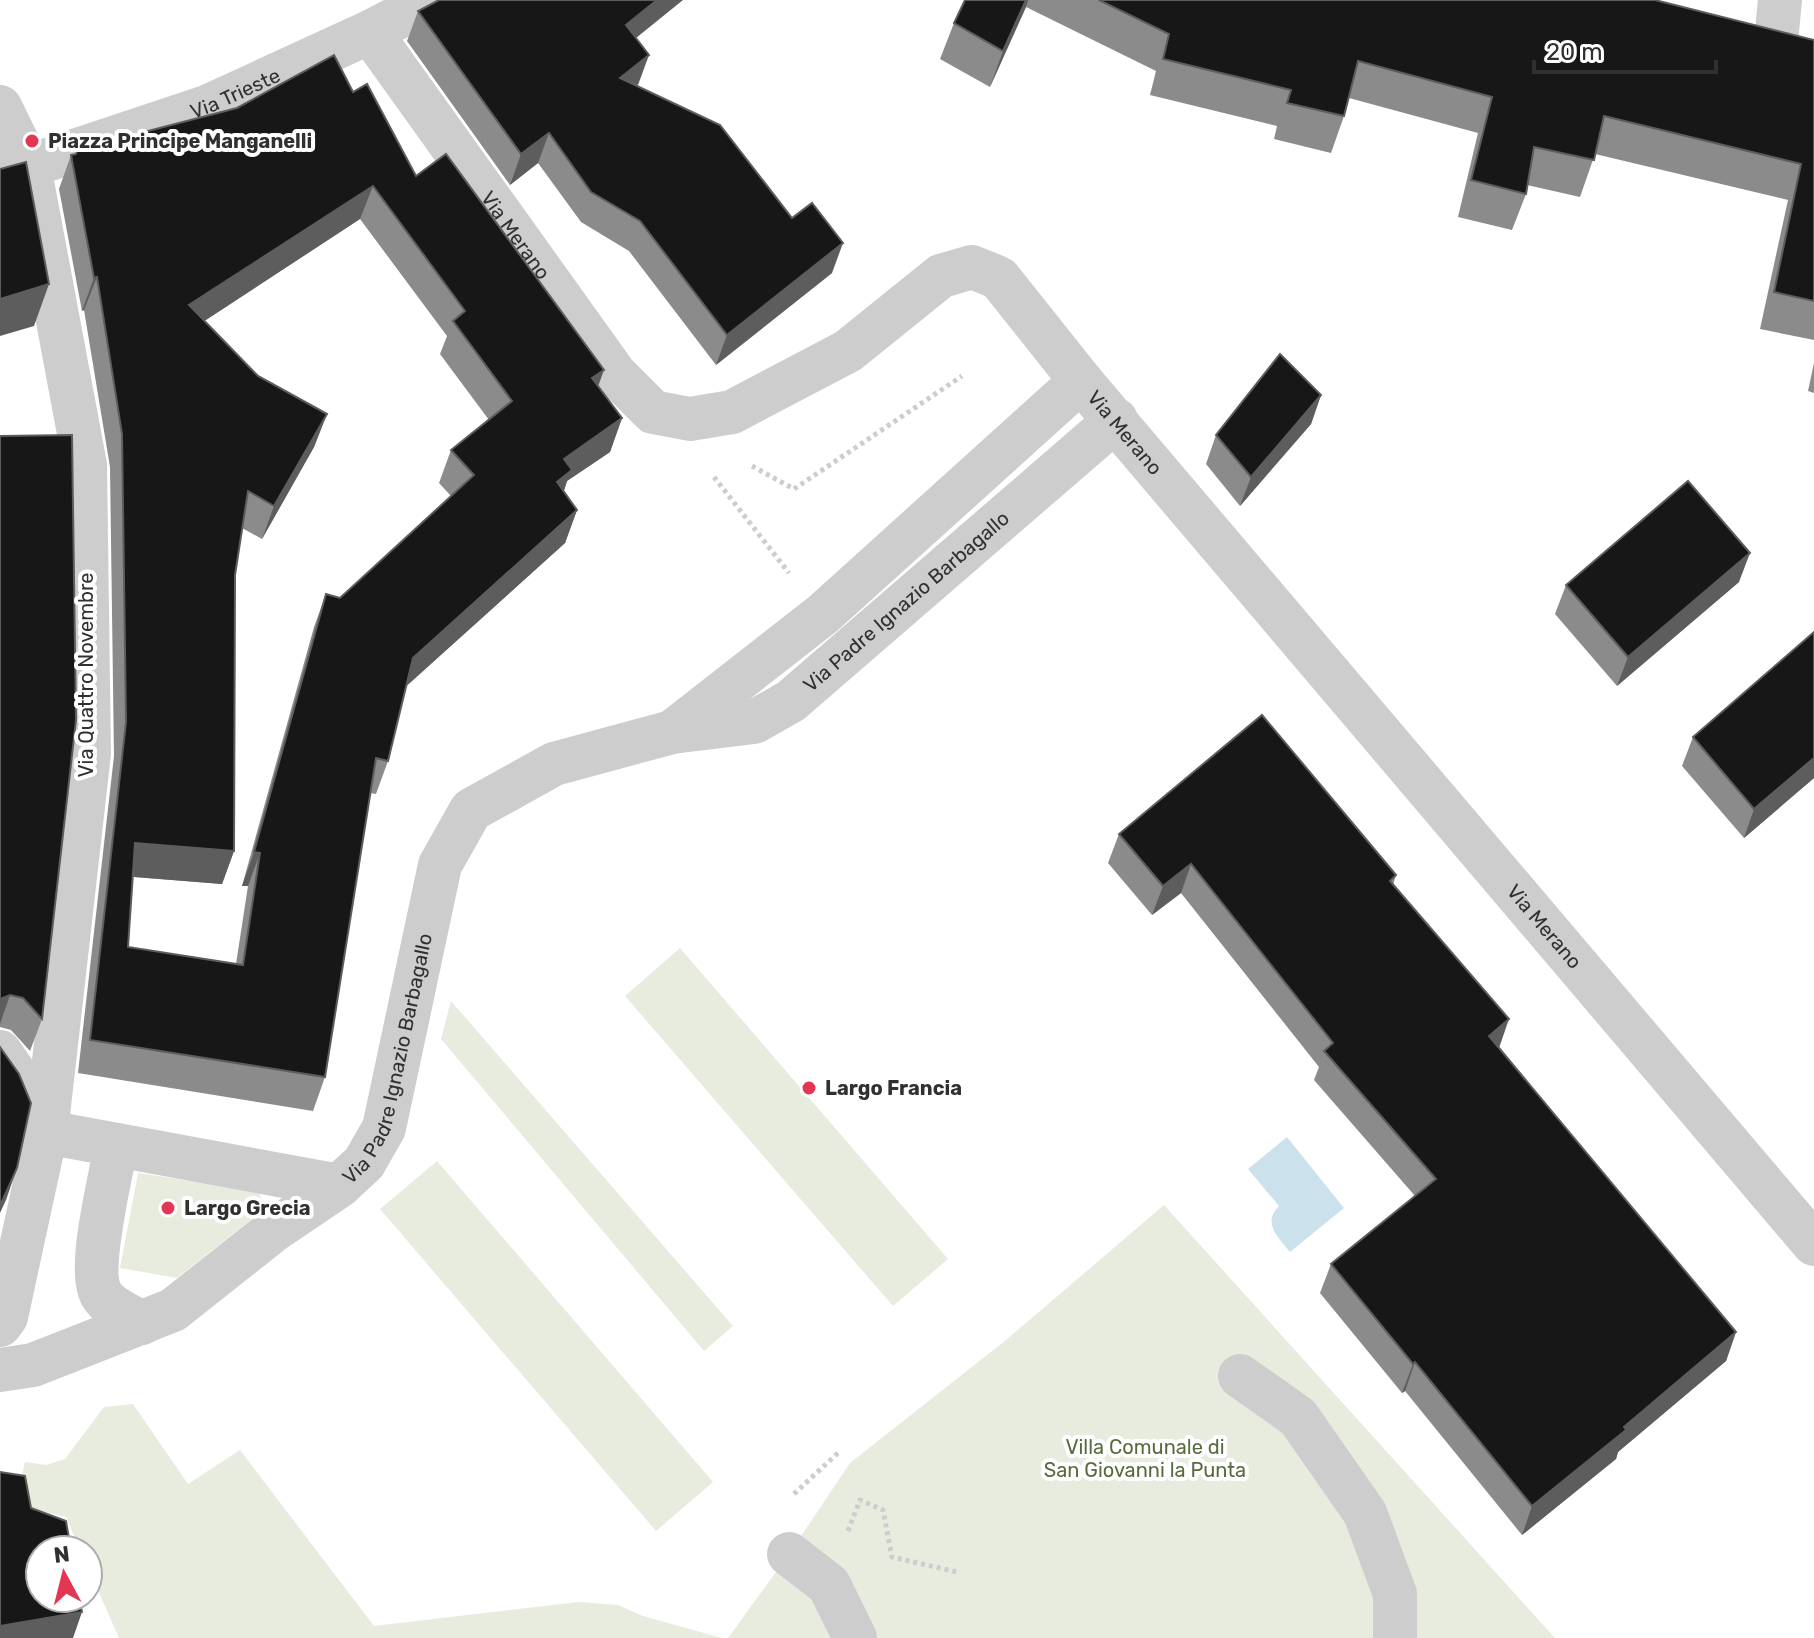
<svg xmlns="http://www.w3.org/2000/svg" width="1814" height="1638" font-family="Rubik,sans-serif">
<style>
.green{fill:#e7ecde}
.water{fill:#cbe2ec}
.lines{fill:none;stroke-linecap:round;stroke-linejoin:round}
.path{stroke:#cdcdcd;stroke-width:5;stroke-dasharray:4 4;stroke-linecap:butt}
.minor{stroke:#cdcdcd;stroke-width:44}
.wall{fill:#8b8b8b;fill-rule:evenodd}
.shaded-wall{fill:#5d5d5d}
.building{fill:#171717;stroke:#5d5d5d;stroke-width:2;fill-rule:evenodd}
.poi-dot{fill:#e33652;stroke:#fff;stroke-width:3}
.labels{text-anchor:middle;stroke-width:8;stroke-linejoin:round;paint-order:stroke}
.street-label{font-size:20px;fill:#303030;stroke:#fff}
.poi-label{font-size:20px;font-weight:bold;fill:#303030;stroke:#fff;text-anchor:start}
.park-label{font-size:20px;fill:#576b3d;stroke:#fff}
</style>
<rect width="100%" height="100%" fill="#fff"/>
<g class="green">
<path d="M680,948l268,311 -55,47 -268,-310z"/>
<path d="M451,1001l282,325 -29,25 -263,-312z"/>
<path d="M437,1161l276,321 -57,49 -276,-322z"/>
<path d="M138,1173l120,18 8,17 -89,70 -57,-10z"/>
<path d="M1164,1205l391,433h-827l61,-84 61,-91 156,-123z"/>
<path d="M133,1404l55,80 52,-34 134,176 205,-24 39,3 25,11 79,22h-603l-31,-70v-18h-8l-14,-33 -51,-12 10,-43 21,3 19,-6 39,-52z"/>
</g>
<path class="water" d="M1287,1137l57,71 -54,44c-12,-15 -28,-29 -11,-46l-31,-37z"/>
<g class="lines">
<g class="path">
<path d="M752,466l42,23 168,-113"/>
<path d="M714,477l75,96"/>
<path d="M794,1494l46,-43"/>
<path d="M848,1531l12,-31 23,10 9,47 65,15"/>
</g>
<g class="minor">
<path id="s1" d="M370,32l245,342 38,38 37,7 42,-7 116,-61 93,-75 31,-9 27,11 82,103 733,863"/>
<path d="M1776,42l4,-42"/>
<path d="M0,107l29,59 56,299 4,288 -43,379 -40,185 -6,8"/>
<path id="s2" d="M0,171l29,-5 180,-60 161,-74 62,-32"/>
<path d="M672,732l151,-118 258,-233"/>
<path d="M0,1052l29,42 17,38 293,54"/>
<path d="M116,1145c-5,32 -29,123 -15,149 8,14 28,21 41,29"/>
<path id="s3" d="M0,1370l33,-5 140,-55 101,-80 65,-44 25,-23 20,-35 56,-263 31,-55 83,-46 118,-32 82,-10 37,-21 325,-281"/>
<path d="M1240,1376l58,41 67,96 30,81v44"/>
<path d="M789,1554l40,31 26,53"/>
</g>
</g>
<g class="wall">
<path d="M965,0h690l159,40v300l-54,-11 28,-129 -193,-46 -15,43 -53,-12 -1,9 -14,36 -54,-13 20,-84 -129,-35 -5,18 -13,37 -57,-14 3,-13 -127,-31 6,-24 -130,-64 -36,80 -50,-28 14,-36z"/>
<path d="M418,11l218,27 1,48 195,187 -116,92 -87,-114 -48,-29 -43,-59 -28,22 -103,-144z"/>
<path d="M353,92l63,84 182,210 24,32 -12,34 -43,29 -3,10 13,19 -12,33 -159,143 -18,75 -12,33 -6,-1 -45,284 -12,34 -235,-38 36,-317 -4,-289 -26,-157 -2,1 -23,-122 12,-34zM360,219l87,117 -7,18 49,66 -38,30 -12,33 12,13 -111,102 -14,-4 -12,33 -72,259h6l-12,78 -108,-17 5,-70 89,7 12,-33 1,-276 7,-47 20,11 52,-92 13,-33 -69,-38 -54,-55z"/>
<path d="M1814,363v30l-6,-2z"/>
<path d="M1321,395l-10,29 -71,82 -34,-42 10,-29z"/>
<path d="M0,436l42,583 -12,32 -19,-21 -11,-3z"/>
<path d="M1739,582l-122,104 -62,-72 11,-29z"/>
<path d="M1693,737l121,41 -70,60 -62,-72z"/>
<path d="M1119,834l277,41 -3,10 106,162 237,285 -10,29 -108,91 -2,7 -94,76 -117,-144 -3,2 -82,-100 11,-29 84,-68 -101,-116 5,-13 -138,-174 -29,22 -44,-52z"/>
</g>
<g class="shaded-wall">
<path d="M657,0h26l-68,55 11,-30z"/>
<path d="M1026,0h2l-2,7 -36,80 13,-36z"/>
<path d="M649,55l-11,30 -18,-7z"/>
<path d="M549,133l-11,30 -28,22 11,-31z"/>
<path d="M373,186l-13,33 -183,120 12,-34z"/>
<path d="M843,243l-11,30 -116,92 11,-30z"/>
<path d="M97,277l-13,33 -2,1 12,-33z"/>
<path d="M49,284l-15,42 -34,10v-37z"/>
<path d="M604,370l-12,33v-25z"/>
<path d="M1321,395l-10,29 -71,82 11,-29z"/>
<path d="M327,414l-13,33 -52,92 12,-33z"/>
<path d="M622,418l-12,34 -43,29 -7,22 -8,-11 12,-33z"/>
<path d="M577,510l-12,33 -164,148 12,-33z"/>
<path d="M1750,553l-11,29 -122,104 11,-29z"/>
<path d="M1814,758v20l-70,60 10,-29z"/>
<path d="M135,843l99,8 -12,33 -99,-8z"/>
<path d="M254,852l6,1 -12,33h-6z"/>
<path d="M1191,864l-10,29 -29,22 11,-29z"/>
<path d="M10,995l-10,29v-25z"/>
<path d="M1509,1019l-10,29 -10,-12z"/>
<path d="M17,1168l-11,32 -6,13v-7z"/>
<path d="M1736,1332l-10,29 -108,91 -2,7 -94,76 10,-29z"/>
<path d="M1415,1362l-10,29 -3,2 11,-29z"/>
<path d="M82,1612l-9,26h-73v-12z"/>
</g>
<g class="building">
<path d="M439,0h218l-31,25 23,30 -29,23 100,47 72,93 20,-15 31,40 -116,92 -87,-114 -49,-29 -42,-59 -28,21 -103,-143z"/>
<path d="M965,0h61l-23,51 -49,-28z"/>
<path d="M1099,0h556l159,40v261l-40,-9 27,-128 -197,-48 -10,44 -60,-13 -8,47 -55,-14 21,-83 -134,-36 -14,55 -57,-13 4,-13 -128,-31 6,-25z"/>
<path d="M334,55l19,37 14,-8 49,92 30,-22 158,216 -12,8 30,40 -58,41 8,11 -15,12 20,28 -164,148 -25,103 -12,-3 -51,319 -235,-37 36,-318 -4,-288 -25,-157 -3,1 -23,-123 5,-1 2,-5 159,-41zM373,186l92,125 -12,10 59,80 -61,49 23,25 -134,123 -14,-4 -72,258 6,1 -17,112 -115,-18 7,-104 99,8 1,-276 13,-84 26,15 53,-92 -69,-38 -69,-71z"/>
<path d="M26,162l23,122 -49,15v-130z"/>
<path d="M1280,354l41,41 -70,82 -35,-42z"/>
<path d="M72,435l4,285 -34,299 -19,-21 -13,-3 -10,4v-563z"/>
<path d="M1688,481l62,72 -122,104 -62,-72z"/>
<path d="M1814,632v126l-60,51 -61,-72z"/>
<path d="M1262,715l134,160 -6,6 119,138 -20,17 247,296 -112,95 2,3 -94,76 -117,-144 -2,2 -82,-100 105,-85 -112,-128 9,-8 -142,-179 -28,22 -44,-52z"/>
<path d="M0,1047l19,27 12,29 -14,65 -17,38z"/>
<path d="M0,1472l25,4 6,32 35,13 5,29h-31v48h39l3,14 -82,14z"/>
</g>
<g class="poi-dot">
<circle cx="32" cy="141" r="8"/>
<circle cx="809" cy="1088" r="8"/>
<circle cx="168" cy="1208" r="8"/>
</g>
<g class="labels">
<g class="street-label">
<text dy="7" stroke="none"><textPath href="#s2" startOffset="248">Via Trieste</textPath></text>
<text dy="7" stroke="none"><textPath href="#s1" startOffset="250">Via Merano</textPath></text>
<text dy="7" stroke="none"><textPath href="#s1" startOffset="1066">Via Merano</textPath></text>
<text dy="7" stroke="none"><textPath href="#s3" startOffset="1292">Via Padre Ignazio Barbagallo</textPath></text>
<text transform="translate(86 675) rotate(-90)" y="7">Via Quattro Novembre</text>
<text dy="7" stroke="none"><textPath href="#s1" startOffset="1714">Via Merano</textPath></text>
<text dy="7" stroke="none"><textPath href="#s3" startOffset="532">Via Padre Ignazio Barbagallo</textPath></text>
</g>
<g class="poi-label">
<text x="48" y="148">Piazza Principe Manganelli</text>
<text x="825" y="1095">Largo Francia</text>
<text x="184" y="1215">Largo Grecia</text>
</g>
<g class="park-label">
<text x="1145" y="1454">Villa Comunale di<tspan x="1145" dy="23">San Giovanni la Punta</tspan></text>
</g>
</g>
<g transform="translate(64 1574) rotate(353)"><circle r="38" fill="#ffffff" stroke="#acacac" stroke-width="2"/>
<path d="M0-6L14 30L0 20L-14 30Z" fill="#e33652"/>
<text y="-12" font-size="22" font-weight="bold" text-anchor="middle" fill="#303030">N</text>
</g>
<path d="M1534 60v12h182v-12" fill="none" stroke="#303030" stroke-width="4"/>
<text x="1546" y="60" font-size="24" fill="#303030" stroke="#ffffff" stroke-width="6" paint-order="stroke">20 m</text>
</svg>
